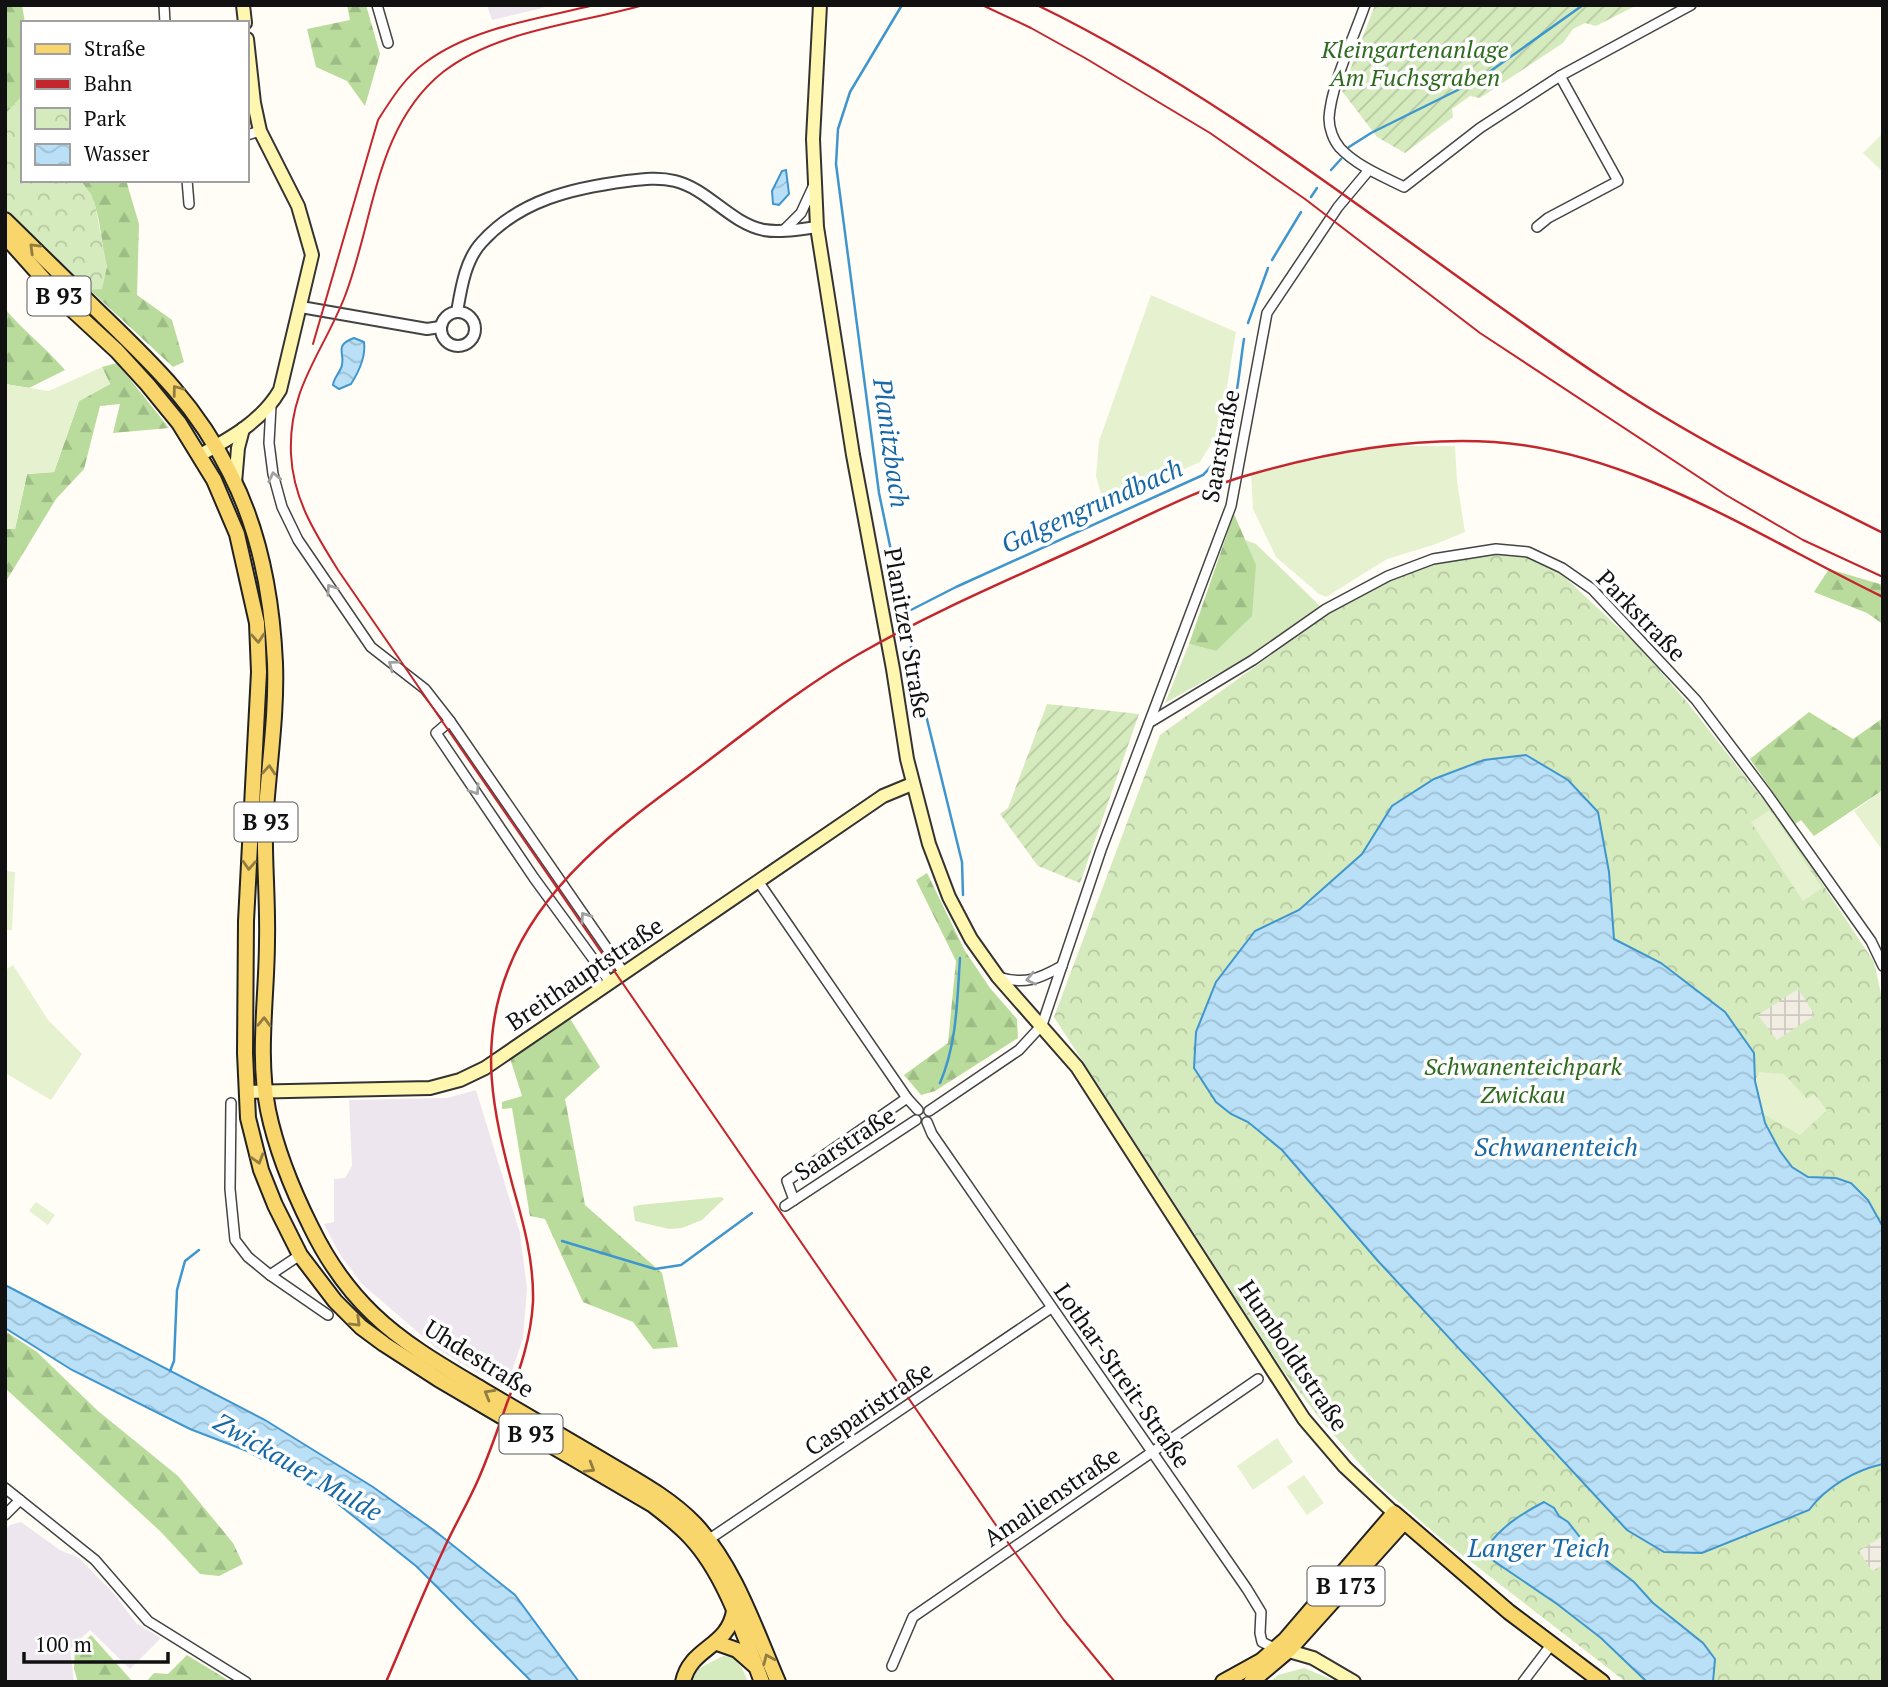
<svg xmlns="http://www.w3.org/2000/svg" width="1888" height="1687" font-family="'PT Serif',serif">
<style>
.industrial{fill:#eee6ef}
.grass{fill:#d5ebbd}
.forest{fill:url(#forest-firs)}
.park{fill:url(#park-crowns)}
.garden{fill:url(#garden-furrows)}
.pitch{fill:#e6f2cf}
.plaza{fill:url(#plaza-grid)}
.water{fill:url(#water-waves);stroke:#3f96cf;stroke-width:2}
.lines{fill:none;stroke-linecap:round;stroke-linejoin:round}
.stream{stroke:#3f96cf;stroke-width:2.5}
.minor-casing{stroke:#444;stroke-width:12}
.tertiary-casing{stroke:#444;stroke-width:14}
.secondary-casing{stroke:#333;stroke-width:16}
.primary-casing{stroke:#222;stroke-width:18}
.minor{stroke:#fff;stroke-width:9}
.tertiary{stroke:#fff;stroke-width:10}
.secondary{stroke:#fff6b0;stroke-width:12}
.primary{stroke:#f9d66b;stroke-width:14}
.tram{stroke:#c4262e;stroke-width:2}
.rail{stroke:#c4262e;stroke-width:2.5}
.oneway{stroke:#917d42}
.oneway2{stroke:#a0a0a0}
.labels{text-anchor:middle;stroke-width:7;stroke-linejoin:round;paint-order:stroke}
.shield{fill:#fff;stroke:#585858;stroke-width:2}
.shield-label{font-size:23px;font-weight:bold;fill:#111}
.park-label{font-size:24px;font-style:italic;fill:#2f6b1f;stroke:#fff}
.street-label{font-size:24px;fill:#111;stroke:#fff}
.water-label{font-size:26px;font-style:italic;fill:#1768a6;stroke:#fff}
</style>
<defs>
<pattern id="forest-firs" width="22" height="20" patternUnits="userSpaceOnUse" patternTransform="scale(1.75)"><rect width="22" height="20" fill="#b9dc9c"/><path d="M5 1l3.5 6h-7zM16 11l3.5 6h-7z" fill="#9ebc85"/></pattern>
<pattern id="park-crowns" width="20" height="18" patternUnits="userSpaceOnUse" patternTransform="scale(1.75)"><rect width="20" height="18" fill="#d5ebbd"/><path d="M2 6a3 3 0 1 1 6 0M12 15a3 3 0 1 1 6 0" fill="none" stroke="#b6c8a1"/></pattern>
<pattern id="garden-furrows" width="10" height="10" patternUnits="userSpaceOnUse" patternTransform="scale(1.75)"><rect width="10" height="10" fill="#d5ebbd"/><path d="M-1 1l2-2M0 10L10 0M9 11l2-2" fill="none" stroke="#b6c8a1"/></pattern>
<pattern id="plaza-grid" width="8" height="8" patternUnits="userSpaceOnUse" patternTransform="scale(1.75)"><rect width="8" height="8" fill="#f1ede2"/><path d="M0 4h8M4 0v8" fill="none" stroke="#cecac1"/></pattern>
<pattern id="water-waves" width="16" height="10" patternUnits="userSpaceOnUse" patternTransform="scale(1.75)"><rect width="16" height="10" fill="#b9e0f7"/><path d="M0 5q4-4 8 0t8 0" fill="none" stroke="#9ebfd3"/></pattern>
</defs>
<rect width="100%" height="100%" fill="#fffdf5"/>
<g class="industrial">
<path d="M487,5h67l-62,15z"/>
<path d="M476,1090l44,143 7,56 -4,49 -17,51 -70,-41 -74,-64 -23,-31 -15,-29 10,-2v-43l11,-1 7,-12 -3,-66 98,-2z"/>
<path d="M21,1522l39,28 19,8 36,37 21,28 25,15 -31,31 -40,-39 -20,19 4,33h-69v-152l5,-5z"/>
</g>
<g class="grass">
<path d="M49,272l106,100 35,45 -2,2 -50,-59 -79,-70 -12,-17z"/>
<path d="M1245,540l11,4 64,62 -71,50 -84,47 24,-59 27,7 39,-86z"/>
<path d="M721,1197l3,2 -22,21 -20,8 -13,1 -34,-8 -2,-14 6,-2z"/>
<path d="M723,1656l10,1 9,11 6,14h-57l7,-13z"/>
</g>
<g class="forest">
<path d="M5,5h17l3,18h-2v79l-3,-3 -15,23z"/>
<path d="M347,5h19l14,49 -15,52 -18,-25 -31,-14 -9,-38 43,-9z"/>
<path d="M80,180h46l13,44 -2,71 35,25 12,42 -11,5 -97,-90 31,-10c-9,-33 -3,-58 -27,-87z"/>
<path d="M5,309c19,22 41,39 60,61l-36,18 -24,-4z"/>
<path d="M117,363l52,65 -56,5 7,-29 -20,2 -16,63 -28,30 -51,84v-54h10l12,-55 27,-2 25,-71 31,-17 -8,-17z"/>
<path d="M1234,514l22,51 -4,51 -36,35 -27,-7z"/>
<path d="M1829,569l54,16v39l-16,-11 -53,-21z"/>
<path d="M1809,712l44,27 30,-21v72l-69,46 -13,-16 -6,4 -45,-65z"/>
<path d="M927,873l38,78 25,37 27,31 1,19 -83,53 -14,4 -17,-20 44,-32 8,-82 -40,-81z"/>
<path d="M566,1012l34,55 -35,32 20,106 77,68 16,74 -25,2 -20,-27 -50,-20 -38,-83 -15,-3 -18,-108 -10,1v-7l20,-6 -14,-44z"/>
<path d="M5,1331l32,21 61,59 80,65 55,67 10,21 -24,12 -19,-2 -39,-42 -156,-144z"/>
<path d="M91,1635l42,47h-55l-4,-13 1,-20z"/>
<path d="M187,1655l44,27h-85l8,-9 14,1z"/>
</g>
<g class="park">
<path d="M20,98l3,4v27l-3,4 3,4v43h57l11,14 4,10 12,63 -5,22 -12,1 -85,-81v-95z"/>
<path d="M1484,553l27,1 23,5 23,11 80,75 50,57 100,128 87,132 9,41v679h-257l-187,-145 -62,-54 -53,-59 -42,-55 -228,-352 106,-282 174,-125 51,-31 43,-17z"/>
<path d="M1304,1668l34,14h-67l7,-7z"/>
</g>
<g class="garden">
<path d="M1375,5h262l-41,21 -11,-3 -12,6 -10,14 -83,55 -10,-2 -18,13 1,8 -48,36 -28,-16 -35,-46z"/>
<path d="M1047,704l92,10 -59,169 -42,-17 -38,-52 8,-6z"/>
</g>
<g class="pitch">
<path d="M1883,133v39l-20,-19z"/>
<path d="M1151,295l85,37 -16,97 -20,33 -96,43 -8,-29 3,-35z"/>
<path d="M102,367l8,17 -31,17 -25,71 -27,2 -12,55h-10v-145l44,7z"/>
<path d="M1391,446h64l2,35 8,51 -32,13 -46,14 -61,38 -7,-3 -43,-37 -23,-48 -2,-35 79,-18z"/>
<path d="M1883,790v61l-29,-40z"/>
<path d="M1770,810l52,78 -19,13 -52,-79z"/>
<path d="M5,871l10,1 -3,58h-7z"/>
<path d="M13,965l35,55 34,34 -31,46 -46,-27v-103z"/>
<path d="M1759,1072l25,2 23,25 7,-5 13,16 -27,25 -37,-21 -8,-33z"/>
<path d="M36,1202l19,13 -7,10 -19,-14z"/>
<path d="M1277,1438l16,24 -40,28 -16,-24z"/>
<path d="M1304,1475l20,28 -17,12 -20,-28z"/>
</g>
<g class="plaza">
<path d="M1798,989l17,26 -38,25 -19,-25z"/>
<path d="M1883,1536v29l-11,6 -13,-20z"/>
</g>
<g class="water">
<path d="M786,170l3,24 -10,11 -6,-1 -1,-13 10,-20z"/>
<path d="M354,338l10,4c2,14 -6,31 -13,42l-12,5 -6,-4c1,-7 5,-10 8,-17 6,-14 -9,-22 13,-30z"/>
<path d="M1526,755l42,25 30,32 11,60 5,67 47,24 64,49 29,41 1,28 10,42 15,28 12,16 16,10 28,1 15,5 17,17 15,27v237c-28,6 -57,23 -74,46l-107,43 -38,-1 -37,-22 -249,-269 -96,-111 -34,-28 -17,-8 -15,-12 -22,-34 2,-36 20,-50 39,-51 44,-21 63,-56 30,-48 42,-27 50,-19z"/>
<path d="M5,1285l260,135 108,67 62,44 80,64 64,87h-47l-116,-116 -93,-74 -76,-41 -57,-22 -118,-59 -67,-42z"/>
<path d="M1544,1502l10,6 5,8 9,6 19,24 47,36 19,21 50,40 12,16 -2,23h-66l-46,-44 -44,-34 -66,-45 -4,-12c15,-21 34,-33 57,-45z"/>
</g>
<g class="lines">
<g class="stream">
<path d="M902,5l-52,87 -12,37 -2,35 43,329 42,202 41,167 1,33"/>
<path d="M1349,147l22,-14 107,-53 105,-75"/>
<path d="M1331,170l10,-11"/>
<path d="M1311,197l6,-9"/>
<path d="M1272,260l29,-48"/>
<path d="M1248,323l20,-55"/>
<path d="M905,616l2,-4 49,-25 247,-112c33,-31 34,-93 41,-136"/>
<path d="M940,1083c17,-40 17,-81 20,-125"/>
<path d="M562,1241l93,28 26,-4 71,-52"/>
<path d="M170,1371l4,-10 3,-71 8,-29 14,-11"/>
</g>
<defs>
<g id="minor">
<path d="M164,5l1,18"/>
<path d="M377,5l11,38"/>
<path d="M1365,5c-11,32 -34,80 -36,113 0,10 4,22 11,30 17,18 42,28 64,39l76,-59 80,-52 131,-71"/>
<path d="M247,135l13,-4"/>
<path d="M187,180l2,24"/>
<path d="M1537,227l11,-9 70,-37 -58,-105"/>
<path d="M784,230l17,-17 12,-26"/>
<path d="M271,406l-2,37 4,31 9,33 16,33 73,107 54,42 25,32 174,252"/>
<path d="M450,721l-14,12 98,145 76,104"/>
<path d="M1152,721l101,-61 73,-51 62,-33 45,-17 63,-10 32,3 34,16 30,21 104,111 71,94 104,147 12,25"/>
<path d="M758,881l149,217 11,12"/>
<path d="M998,977c27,8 41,2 64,-11"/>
<path d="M231,1103l-1,86 5,51 13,17 22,18 30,-20"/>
<path d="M929,1111l90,-61 23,-25 59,-175 130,-344 36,-193 71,-106 31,-37"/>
<path d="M927,1122l5,12 315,455 14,23 -1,21 2,9 14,7"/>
<path d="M794,1200l-7,-19 120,-83"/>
<path d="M785,1206l131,-86"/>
<path d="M270,1275l58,40"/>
<path d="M5,1488l90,72 53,61 98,61"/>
<path d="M5,1515l15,-15"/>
<path d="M708,1540l343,-232"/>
<path d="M892,1666l21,-49 345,-238"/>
<path d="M1523,1682l28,-37"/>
</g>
<g id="tertiary">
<path d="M301,307l126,22 13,-2"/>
<circle cx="458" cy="329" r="17"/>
<path d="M457,312c4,-23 8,-52 25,-70 38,-42 91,-54 145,-61 16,-2 32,-4 48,0 33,8 55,42 89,49 17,3 37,-1 53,-3"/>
</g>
<g id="secondary">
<path d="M243,5l2,18"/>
<path d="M820,5l-7,134 4,88 36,228 40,214 14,90 22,85 20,53 22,42 27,38 79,90 227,352 41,48 49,46"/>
<path d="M200,455c31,-17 62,-34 80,-65l32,-135 -14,-49 -38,-75 -6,-28 -7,-64"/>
<path d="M235,483l3,-35 5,-19"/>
<path d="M247,1092l183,-4 30,-8 25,-12 398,-272 29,-12"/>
<path d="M1282,1649l31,9 41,24"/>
</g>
<g id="primary">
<path d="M5,220c32,31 64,63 96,94 53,51 96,92 129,159 30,58 42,124 45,190 2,53 -7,107 -10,161 -1,38 3,77 2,116 0,56 -10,114 1,170 8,39 25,81 43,117 15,31 37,63 62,87 32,31 73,54 110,76 39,23 78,46 116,68 33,20 69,38 96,66 40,43 60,105 83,158"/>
<path d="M5,236l59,66 53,49 31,34 31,38 35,57 23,54 20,89 2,49 -13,249 -1,132 3,65 13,52 14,35 25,50 35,46 26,26 23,17 54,35 215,126c13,10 26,20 37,32 35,37 54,98 72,145"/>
<path d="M717,1643l20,7 17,15"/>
<path d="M683,1682c7,-35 45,-34 51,-71"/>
<path d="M1223,1682l38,-21 24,-21 109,-127 115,99 93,70"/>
<path d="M1251,1682l38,-32 115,-128"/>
</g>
</defs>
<use href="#minor" class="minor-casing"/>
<use href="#tertiary" class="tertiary-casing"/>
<use href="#secondary" class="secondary-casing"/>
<use href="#primary" class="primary-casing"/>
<use href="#minor" class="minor"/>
<use href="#tertiary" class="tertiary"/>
<use href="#secondary" class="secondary"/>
<use href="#primary" class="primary"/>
<g class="tram">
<path d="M643,5c-65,19 -146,25 -200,67 -68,54 -69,149 -98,224 -22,57 -57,92 -54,158 2,45 24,79 47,116l673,977 53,73 51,62"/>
<path d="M982,5l49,23 54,30 125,75 95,66 175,134 246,162 77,45 80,37"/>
<path d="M313,344l65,-224c14,-22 27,-43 48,-58 47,-35 113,-43 168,-57"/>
</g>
<g class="rail">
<path d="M1037,5c202,98 378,248 564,372 89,60 186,108 282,156"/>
<path d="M386,1682c19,-43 36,-87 56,-129 11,-25 25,-48 36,-73 11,-25 20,-51 29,-77 13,-33 24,-65 26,-101 1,-40 -9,-77 -20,-115 -20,-75 -35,-142 -5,-217 32,-84 110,-143 180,-194 56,-42 111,-87 171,-122 75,-43 154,-76 232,-112 53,-24 105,-53 161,-68 77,-22 162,-37 242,-32 138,9 267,96 389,155"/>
</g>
</g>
<defs><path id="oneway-chevron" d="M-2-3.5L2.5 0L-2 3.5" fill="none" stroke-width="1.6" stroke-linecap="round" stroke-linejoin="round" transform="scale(1.75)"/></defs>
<g class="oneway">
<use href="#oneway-chevron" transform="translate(34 248) rotate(-136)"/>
<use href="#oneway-chevron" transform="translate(177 390) rotate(-127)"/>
<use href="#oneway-chevron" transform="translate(258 638) rotate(86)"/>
<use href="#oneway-chevron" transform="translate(269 770) rotate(-86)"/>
<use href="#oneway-chevron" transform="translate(249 865) rotate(93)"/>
<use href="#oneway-chevron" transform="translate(264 1022) rotate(-88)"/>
<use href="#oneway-chevron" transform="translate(258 1159) rotate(73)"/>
<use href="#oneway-chevron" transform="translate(356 1322) rotate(44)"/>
<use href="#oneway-chevron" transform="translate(489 1394) rotate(-150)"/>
<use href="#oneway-chevron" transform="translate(590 1468) rotate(31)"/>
<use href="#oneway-chevron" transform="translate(768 1659) rotate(-114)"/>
</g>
<g class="oneway2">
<use href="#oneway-chevron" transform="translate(274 477) rotate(-102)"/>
<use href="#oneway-chevron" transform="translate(331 589) rotate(-124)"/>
<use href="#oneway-chevron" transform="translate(393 665) rotate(-143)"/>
<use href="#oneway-chevron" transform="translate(475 790) rotate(56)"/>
<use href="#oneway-chevron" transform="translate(585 917) rotate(-125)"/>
<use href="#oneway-chevron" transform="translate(1031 979) rotate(168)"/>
</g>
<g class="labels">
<g class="shield">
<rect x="27.5" y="276.5" width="63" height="39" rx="5"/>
<rect x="234.5" y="802.5" width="63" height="39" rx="5"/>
<rect x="499.5" y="1414.5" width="63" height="39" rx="5"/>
<rect x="1307.5" y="1566.5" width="77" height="39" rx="5"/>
</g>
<g class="shield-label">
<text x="59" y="304">B 93</text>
<text x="266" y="830">B 93</text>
<text x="531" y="1442">B 93</text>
<text x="1346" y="1594">B 173</text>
</g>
<g class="park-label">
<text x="1415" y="58">Kleingartenanlage<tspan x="1415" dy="28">Am Fuchsgraben</tspan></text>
<text x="1523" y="1075">Schwanenteichpark<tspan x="1523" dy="28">Zwickau</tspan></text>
</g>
<g class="street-label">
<text transform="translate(1221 446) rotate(-79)" y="8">Saarstraße</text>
<text transform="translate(1641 616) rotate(46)" y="8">Parkstraße</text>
<text transform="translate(907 633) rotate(80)" y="8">Planitzer Straße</text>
<text transform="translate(585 974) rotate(-34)" y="8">Breithauptstraße</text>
<text transform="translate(845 1144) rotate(-33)" y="8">Saarstraße</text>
<text transform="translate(1293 1356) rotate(56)" y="8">Humboldtstraße</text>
<text transform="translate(479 1359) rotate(32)" y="8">Uhdestraße</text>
<text transform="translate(1122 1376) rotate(55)" y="8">Lothar-Streit-Straße</text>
<text transform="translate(869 1409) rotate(-34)" y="8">Casparistraße</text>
<text transform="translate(1052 1497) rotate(-34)" y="8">Amalienstraße</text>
</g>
<g class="water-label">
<text transform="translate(891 443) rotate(82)" y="9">Planitzbach</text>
<text transform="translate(1092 506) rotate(-24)" y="9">Galgengrundbach</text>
<text x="1556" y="1156">Schwanenteich</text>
<text transform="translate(298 1467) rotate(30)" y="9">Zwickauer Mulde</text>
<text x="1539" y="1557">Langer Teich</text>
</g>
</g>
<rect width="1888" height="1687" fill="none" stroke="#111111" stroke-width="14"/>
<rect x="21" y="21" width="228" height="161" fill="#ffffff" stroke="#a0a0a0" stroke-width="2"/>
<rect x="35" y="44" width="35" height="10" fill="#f9d66b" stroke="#a0a0a0" stroke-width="2"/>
<text x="84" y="56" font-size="21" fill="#111111">Straße</text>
<rect x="35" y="79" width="35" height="10" fill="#c4262e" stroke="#a0a0a0" stroke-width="2"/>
<text x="84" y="91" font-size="21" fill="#111111">Bahn</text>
<rect x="35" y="108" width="35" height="21" fill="url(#park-crowns)" stroke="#a0a0a0" stroke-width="2"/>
<text x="84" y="126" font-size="21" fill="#111111">Park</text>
<rect x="35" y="144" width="35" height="21" fill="url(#water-waves)" stroke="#a0a0a0" stroke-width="2"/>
<text x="84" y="161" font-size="21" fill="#111111">Wasser</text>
<path d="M24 1652v10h144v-10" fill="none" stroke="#111111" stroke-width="3.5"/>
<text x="35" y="1652" font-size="21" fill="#111111" stroke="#ffffff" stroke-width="5" paint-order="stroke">100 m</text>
</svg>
